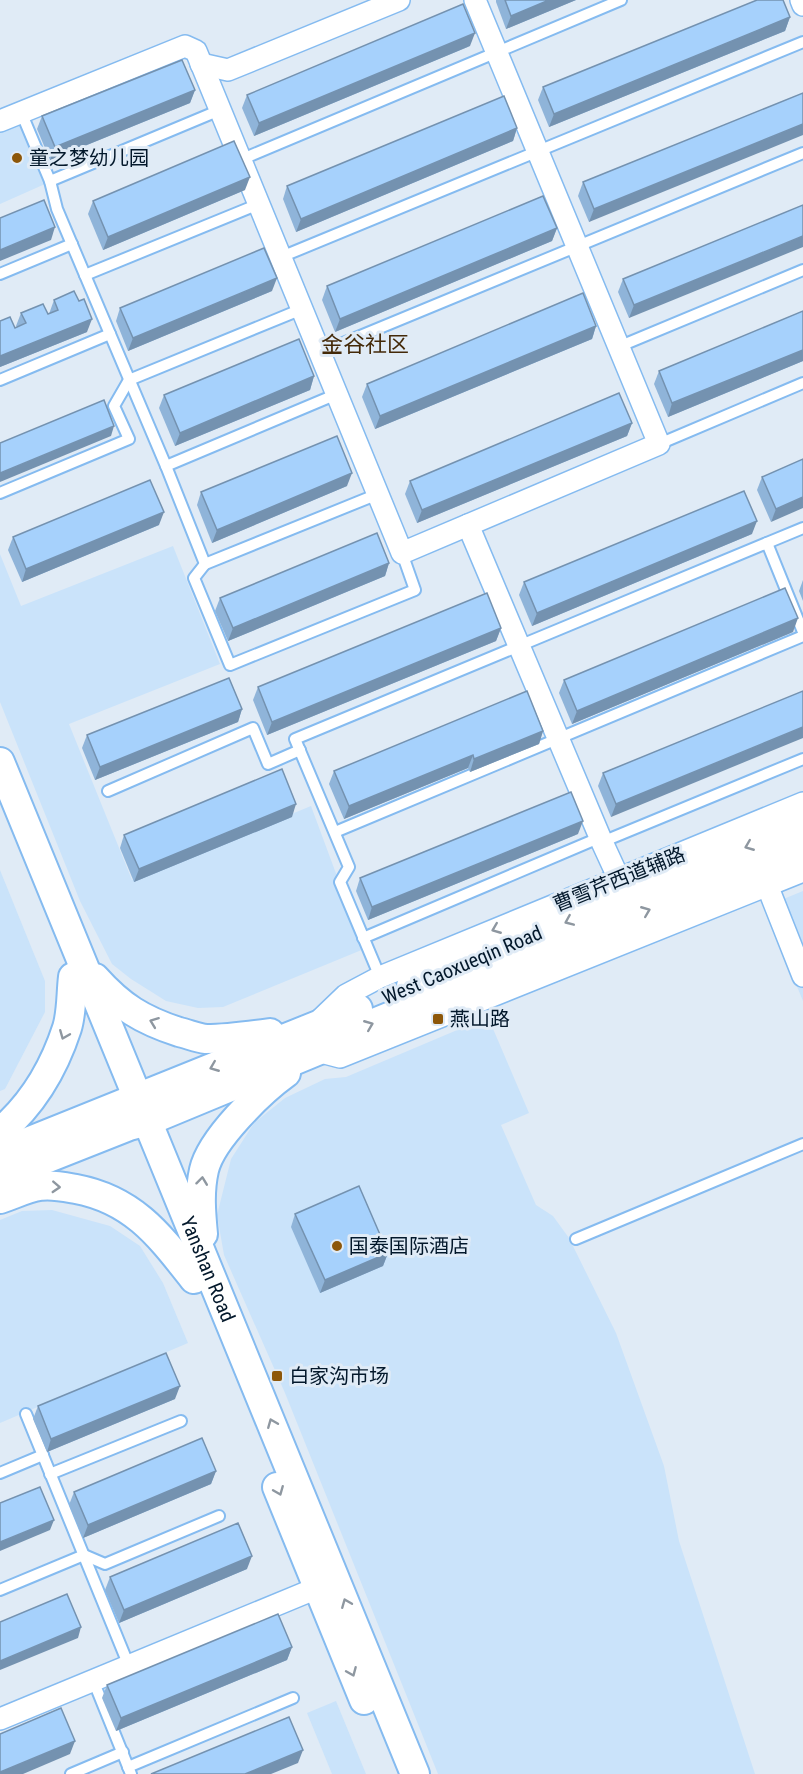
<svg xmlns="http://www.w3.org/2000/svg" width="803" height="1774" font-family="'Roboto Condensed','Noto Sans SC',sans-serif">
<rect width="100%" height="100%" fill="#e0ebf6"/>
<!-- built -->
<g fill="#cae3fa">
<polygon points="21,124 45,184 0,204 0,132"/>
<polygon points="173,546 220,664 69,724 132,880 311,806 364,949 223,1007 198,1008 166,1001 131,979 112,964 80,901 0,702 0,554 21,606"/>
<polygon points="0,870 45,981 45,1012 5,1089 0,1091"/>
<polygon points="803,891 803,1001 764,907"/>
<polygon points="488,1017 529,1113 501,1125 536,1205 553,1216 569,1238 616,1333 664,1466 679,1541 755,1774 438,1774 285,1393 224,1255 217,1215 231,1159 254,1123 285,1098 325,1079 346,1077"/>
<polygon points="52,1210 110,1226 140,1246 163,1283 188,1343 0,1423 0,1220 22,1211"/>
<polygon points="336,1701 366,1774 332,1774 307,1713"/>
</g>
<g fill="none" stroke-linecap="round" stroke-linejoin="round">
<defs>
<g id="lane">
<polyline points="21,112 50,181 57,209 166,466 205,564 378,494"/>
<polyline points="240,160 621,0"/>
<polyline points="50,181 220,110"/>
<polyline points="281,257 803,42"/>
<polyline points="0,274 72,244"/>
<polyline points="85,275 259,204"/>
<polyline points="618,347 803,270"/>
<polyline points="319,353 803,153"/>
<polyline points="0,380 110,334"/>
<polyline points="659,444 803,383"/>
<polyline points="166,466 337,394"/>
<polyline points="0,493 129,439 114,406 129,380 302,309"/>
<polyline points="767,543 803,632"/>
<polyline points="205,564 194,578 230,665 415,590 402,553"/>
<polyline points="108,791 253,728 268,764 300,750"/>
<polyline points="335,832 803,636"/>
<polyline points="602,842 803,759"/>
<polyline points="363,938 601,837"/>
<polyline points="380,977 340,882 349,867 295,739 803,528"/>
<polyline points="576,1239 803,1144"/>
<polyline points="26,1414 129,1666"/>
<polyline points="0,1473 43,1455"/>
<polyline points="50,1474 181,1421"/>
<polyline points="0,1590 84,1555 105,1564 219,1516"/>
<polyline points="93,1680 131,1774"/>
<polyline points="128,1767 293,1698"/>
<polyline points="71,1774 123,1752"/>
</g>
<g id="street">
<polyline points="801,0 803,5"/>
<polyline points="201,64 228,70 399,0"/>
<polyline points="0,121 185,46 196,51 402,553 659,444 475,0"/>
<polyline points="468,525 602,842 619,879 628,889"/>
<polyline points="757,877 767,885 803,976"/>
<polyline points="321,1019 346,995 380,977 803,803"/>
<polyline points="317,1051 340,1057 803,871"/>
<polyline points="0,1719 317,1588"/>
</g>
<g id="secondary">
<path id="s1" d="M0 762 415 1774"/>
<path d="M95 978C121 1007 142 1020 179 1032 188 1034 197 1038 206 1039 227 1039 249 1036 270 1033"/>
<polyline points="411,986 803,824"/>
<path d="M0 1132C32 1105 54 1068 67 1028 72 1012 71 993 73 977"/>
<polyline points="0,1153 358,1009"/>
<polyline points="0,1177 129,1126 148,1121 317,1051 333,1040 803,846"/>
<path d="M0 1199C13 1195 26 1188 40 1186 51 1184 65 1187 76 1189 134 1200 160 1236 194 1279"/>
<path d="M203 1234C201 1213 199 1192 204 1170 211 1139 261 1091 286 1073"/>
<polyline points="277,1487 364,1700"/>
</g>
</defs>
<!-- lane casing -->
<use href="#lane" stroke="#85bbf0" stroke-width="14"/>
<!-- street casing -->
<use href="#street" stroke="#85bbf0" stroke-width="24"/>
<!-- secondary casing -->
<use href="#secondary" stroke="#85bbf0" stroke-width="32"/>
<!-- lane -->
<use href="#lane" stroke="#fff" stroke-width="10"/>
<!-- street -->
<use href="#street" stroke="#fff" stroke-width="21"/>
<!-- secondary -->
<use href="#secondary" stroke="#fff" stroke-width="28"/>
</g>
<!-- wall -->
<g fill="#8fb4d9">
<polygon points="496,0 576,0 506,29 496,2"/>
<polygon points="790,17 785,31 549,127 538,100 543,87"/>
<polygon points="470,46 254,136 242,108 247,95"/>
<polygon points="195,90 190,103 50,160 37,129 42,116"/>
<polygon points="803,93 589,222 578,196 583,182"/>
<polygon points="517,128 513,141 296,232 283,199 287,186"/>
<polygon points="245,190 103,250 88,214 93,201"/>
<polygon points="803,205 629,318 618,292 623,279"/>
<polygon points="557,228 552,241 335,332 322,300 327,286"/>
<polygon points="272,291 128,351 116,321 120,308"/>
<polygon points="54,300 87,332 0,367 0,321 15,328 17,327 16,326 21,313 49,314"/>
<polygon points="803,311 803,361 668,417 654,384 659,371"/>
<polygon points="596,326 592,339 375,429 362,397 367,384"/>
<polygon points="314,376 310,390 175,446 159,408 164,395"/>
<polygon points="632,423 627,436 417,523 405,494 410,481"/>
<polygon points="803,459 771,522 757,490 762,477"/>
<polygon points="347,486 212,543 197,505 201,492"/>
<polygon points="159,525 22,582 8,550 13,537"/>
<polygon points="752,534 532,626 519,595 524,582"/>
<polygon points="389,563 385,576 228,641 215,611 220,598"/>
<polygon points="803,580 803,601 799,591"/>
<polygon points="501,628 496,641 267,735 253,700 258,687"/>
<polygon points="793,632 572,724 559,693 564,680"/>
<polygon points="803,691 611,817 598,786 603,773"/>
<polygon points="242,709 238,722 95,780 82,748 87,735"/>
<polygon points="543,731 539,744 470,772 468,768 344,819 329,784 334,771"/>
<polygon points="292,817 134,882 120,848 124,835"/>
<polygon points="578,834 368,920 356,891 360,878"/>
<polygon points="295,1214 388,1253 383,1266 320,1293 291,1227"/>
<polygon points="175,1399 47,1452 33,1419 38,1406"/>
<polygon points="216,1471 211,1484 83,1538 69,1505 74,1492"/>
<polygon points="247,1569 119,1623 105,1590 110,1577"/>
<polygon points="292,1647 287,1660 116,1731 102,1698 107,1685"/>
</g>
<!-- shaded-wall -->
<g fill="#7492b0">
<polygon points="549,0 576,0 506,29 511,16"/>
<polygon points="790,17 785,31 549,127 554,114"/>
<polygon points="475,33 470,46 254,136 259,123"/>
<polygon points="195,90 190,103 50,160 55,147"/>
<polygon points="803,124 803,135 589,222 594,209"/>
<polygon points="517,128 513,141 296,232 301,219"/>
<polygon points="250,177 245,190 103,250 108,237"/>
<polygon points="55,227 51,240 0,261 0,250"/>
<polygon points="557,228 552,241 335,332 340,319"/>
<polygon points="803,236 803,247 629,318 634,305"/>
<polygon points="277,278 272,291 128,351 133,338"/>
<polygon points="92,319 87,332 0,367 0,356"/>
<polygon points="596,326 592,339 375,429 380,416"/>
<polygon points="803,350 803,361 668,417 672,403"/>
<polygon points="314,376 310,390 175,446 180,433"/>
<polygon points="632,423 627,436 417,523 422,510"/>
<polygon points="114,426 111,436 0,482 0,473"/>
<polygon points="352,473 347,486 212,543 217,530"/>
<polygon points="803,497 803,508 771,522 776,509"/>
<polygon points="164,512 159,525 22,582 26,569"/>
<polygon points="757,521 752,534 532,626 537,613"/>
<polygon points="389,563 385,576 228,641 233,628"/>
<polygon points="798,618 793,632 572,724 577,711"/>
<polygon points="501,628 496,641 267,735 272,722"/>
<polygon points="242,709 238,722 95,780 100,767"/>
<polygon points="803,727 803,738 611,817 616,804"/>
<polygon points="543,731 539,744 470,772 474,759"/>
<polygon points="473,755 468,768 344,819 349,806"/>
<polygon points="296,804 292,817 134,882 139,869"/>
<polygon points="583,821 578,834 368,920 372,907"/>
<polygon points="388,1253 383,1266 320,1293 325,1280"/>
<polygon points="180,1386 175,1399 47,1452 51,1439"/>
<polygon points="216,1471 211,1484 83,1538 88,1525"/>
<polygon points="54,1520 50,1530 0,1551 0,1542"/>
<polygon points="252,1556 247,1569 119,1623 124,1610"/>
<polygon points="81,1627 78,1638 0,1670 0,1661"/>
<polygon points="292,1647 287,1660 116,1731 121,1718"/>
<polygon points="75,1741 70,1754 23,1774 0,1774 0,1772"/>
<polygon points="303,1750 298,1763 271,1774 245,1774"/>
</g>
<!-- building -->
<g fill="#a6d1fc" stroke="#7492b0" stroke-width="1.5">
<polygon points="505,0 549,0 511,16"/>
<polygon points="757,0 783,0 790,17 554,114 543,87"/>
<polygon points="463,4 475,33 259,123 247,95"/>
<polygon points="182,60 195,90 55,147 42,116"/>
<polygon points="803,93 803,124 594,209 583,182"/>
<polygon points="504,96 517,128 301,219 287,186"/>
<polygon points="234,141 250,177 108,237 93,201"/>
<polygon points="543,196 557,228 340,319 327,286"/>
<polygon points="44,200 55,227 0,250 0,218"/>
<polygon points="803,205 803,236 634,305 623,279"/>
<polygon points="264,248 277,278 133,338 120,308"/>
<polygon points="74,291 79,301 84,299 92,319 0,356 0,321 10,317 15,328 26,323 21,313 43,304 48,314 58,310 54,300"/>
<polygon points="583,293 596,326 380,416 367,384"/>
<polygon points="803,311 803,350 672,403 659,371"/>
<polygon points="299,339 314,376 180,433 164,395"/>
<polygon points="619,393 632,423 422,510 410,481"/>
<polygon points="104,400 114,426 0,473 0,443"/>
<polygon points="337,436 352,473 217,530 201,492"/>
<polygon points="803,459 803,497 776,509 762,477"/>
<polygon points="150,480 164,512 26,569 13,537"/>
<polygon points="744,491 757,521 537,613 524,582"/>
<polygon points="377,533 389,563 233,628 220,598"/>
<polygon points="785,588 798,618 577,711 564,680"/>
<polygon points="487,593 501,628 272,722 258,687"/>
<polygon points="229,678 242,709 100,767 87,735"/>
<polygon points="527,691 543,731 474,759 473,755 349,806 334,771"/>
<polygon points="803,691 803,727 616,804 603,773"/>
<polygon points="282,769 296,804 139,869 124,835"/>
<polygon points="571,792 583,821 372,907 360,878"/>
<polygon points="359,1186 388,1253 325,1280 295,1214"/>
<polygon points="166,1353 180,1386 51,1439 38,1406"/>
<polygon points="202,1438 216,1471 88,1525 74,1492"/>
<polygon points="40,1487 54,1520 0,1542 0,1503"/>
<polygon points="238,1523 252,1556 124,1610 110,1577"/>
<polygon points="67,1594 81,1627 0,1661 0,1622"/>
<polygon points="278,1614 292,1647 121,1718 107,1685"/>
<polygon points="61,1708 75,1741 0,1772 0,1734"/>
<polygon points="289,1717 303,1750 245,1774 151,1774"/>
</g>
<!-- one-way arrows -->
<defs><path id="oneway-chevron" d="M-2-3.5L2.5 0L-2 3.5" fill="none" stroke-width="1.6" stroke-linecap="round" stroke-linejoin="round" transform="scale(1.5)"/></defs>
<g stroke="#8e97a0">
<use href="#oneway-chevron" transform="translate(749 846) rotate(158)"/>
<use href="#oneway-chevron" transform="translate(646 911) rotate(-22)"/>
<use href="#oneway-chevron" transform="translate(569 921) rotate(157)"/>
<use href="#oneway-chevron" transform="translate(496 929) rotate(158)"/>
<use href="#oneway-chevron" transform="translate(154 1022) rotate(-159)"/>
<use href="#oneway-chevron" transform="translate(369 1025) rotate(-22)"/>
<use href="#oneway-chevron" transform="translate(64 1035) rotate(112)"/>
<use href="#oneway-chevron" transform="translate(214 1067) rotate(158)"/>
<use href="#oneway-chevron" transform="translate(202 1181) rotate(-83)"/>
<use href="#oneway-chevron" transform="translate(56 1187) rotate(3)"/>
<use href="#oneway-chevron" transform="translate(272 1423) rotate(-112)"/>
<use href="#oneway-chevron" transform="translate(279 1491) rotate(68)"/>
<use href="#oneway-chevron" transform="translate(346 1603) rotate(-112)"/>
<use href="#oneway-chevron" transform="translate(352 1672) rotate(67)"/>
</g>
<!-- markers -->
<g fill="#8d5709" stroke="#e0ebf6" stroke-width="2">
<circle cx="17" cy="158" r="6"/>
<rect x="432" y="1013" width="12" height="12" rx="3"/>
<circle cx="337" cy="1246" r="6"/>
<rect x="271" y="1370" width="12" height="12" rx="3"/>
</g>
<g text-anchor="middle" stroke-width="6" stroke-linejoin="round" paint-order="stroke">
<!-- poi labels -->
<g font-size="20" fill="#03182b" stroke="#e0ebf6" text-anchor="start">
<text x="29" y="165">童之梦幼儿园</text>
<text x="450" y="1026">燕山路</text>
<text x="349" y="1253">国泰国际酒店</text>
<text x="289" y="1383">白家沟市场</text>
</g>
<!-- street labels -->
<g font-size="20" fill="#03182b" stroke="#e0ebf6">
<text transform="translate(619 879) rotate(-22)" y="7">曹雪芹西道辅路</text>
<text transform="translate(462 965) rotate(-23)" y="7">West Caoxueqin Road</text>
<text dy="7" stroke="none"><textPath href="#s1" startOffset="548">Yanshan Road</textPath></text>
</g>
<!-- quarter labels -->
<g font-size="22" fill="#432908" stroke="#e0ebf6">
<text x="365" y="352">金谷社区</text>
</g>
</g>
</svg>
